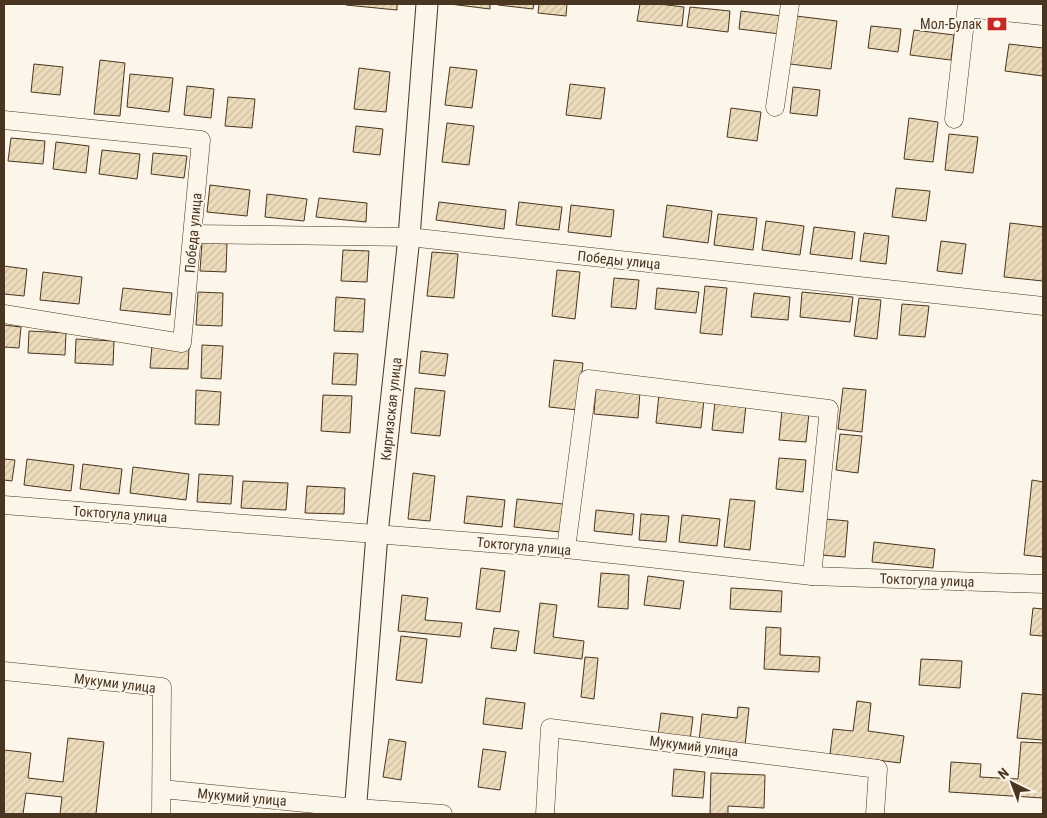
<svg xmlns="http://www.w3.org/2000/svg" width="1047" height="818" font-family="'Roboto Condensed',sans-serif">
<defs>
<pattern id="building-hatch" width="6" height="6" patternUnits="userSpaceOnUse" patternTransform="scale(1.25)"><rect width="6" height="6" fill="#ecdcbc"/><path d="M-1 1l2-2M0 6l6-6M5 7l2-2" fill="none" stroke="#ccbda1"/></pattern>
</defs>
<rect width="100%" height="100%" fill="#fbf6e9"/>
<!-- building -->
<g fill="url(#building-hatch)" stroke="#4a3520">
<polygon points="346,4 397,4 397,10 346,5"/>
<polygon points="450,4 490,4 490,9"/>
<polygon points="498,4 534,4 533,9 498,5"/>
<polygon points="539,4 567,4 566,16 538,13"/>
<polygon points="640,4 659,4 684,7 682,26 637,21"/>
<polygon points="690,7 730,11 728,32 687,27"/>
<polygon points="741,11 782,16 780,34 739,29"/>
<polygon points="796,16 837,21 831,69 790,64"/>
<polygon points="871,26 901,29 898,52 868,48"/>
<polygon points="914,30 954,35 951,60 910,55"/>
<polygon points="1009,44 1043,48 1043,76 1005,71"/>
<polygon points="100,60 125,63 120,116 94,114"/>
<polygon points="34,64 63,67 60,95 31,92"/>
<polygon points="450,67 477,70 472,108 445,105"/>
<polygon points="359,68 390,72 386,112 354,109"/>
<polygon points="130,74 173,78 169,112 127,107"/>
<polygon points="570,84 605,88 601,119 566,115"/>
<polygon points="187,86 214,89 211,118 184,115"/>
<polygon points="793,87 820,90 817,116 790,113"/>
<polygon points="228,97 255,99 252,128 225,126"/>
<polygon points="731,108 761,112 757,141 727,137"/>
<polygon points="909,118 938,122 933,162 904,159"/>
<polygon points="447,123 474,126 469,165 442,162"/>
<polygon points="356,126 383,129 380,155 353,152"/>
<polygon points="949,134 978,137 973,173 945,170"/>
<polygon points="11,138 45,141 43,164 8,161"/>
<polygon points="56,142 89,146 86,173 53,169"/>
<polygon points="102,150 140,154 137,179 99,174"/>
<polygon points="153,153 187,156 184,178 151,174"/>
<polygon points="210,185 250,190 247,216 207,212"/>
<polygon points="896,188 930,191 926,221 892,217"/>
<polygon points="267,194 307,199 304,221 265,217"/>
<polygon points="319,198 367,203 366,222 316,217"/>
<polygon points="439,202 506,210 504,229 436,220"/>
<polygon points="519,202 562,207 559,230 516,225"/>
<polygon points="571,205 614,210 611,237 568,232"/>
<polygon points="667,205 712,211 708,243 663,237"/>
<polygon points="718,214 757,218 753,250 714,245"/>
<polygon points="766,221 804,226 800,255 762,250"/>
<polygon points="1010,223 1043,227 1043,281 1004,277"/>
<polygon points="814,227 855,232 852,259 810,254"/>
<polygon points="864,233 889,236 886,264 860,261"/>
<polygon points="941,241 966,244 962,274 937,271"/>
<polygon points="202,242 227,244 226,272 200,271"/>
<polygon points="343,250 369,251 367,282 341,281"/>
<polygon points="432,252 458,254 454,298 427,296"/>
<polygon points="4,266 27,269 24,296 4,294"/>
<polygon points="557,270 580,272 575,319 552,316"/>
<polygon points="43,272 82,277 79,304 40,300"/>
<polygon points="614,278 639,280 636,309 611,307"/>
<polygon points="705,286 727,288 722,335 700,333"/>
<polygon points="123,288 172,293 170,315 120,310"/>
<polygon points="657,288 699,292 696,313 655,309"/>
<polygon points="198,292 223,293 222,326 196,325"/>
<polygon points="802,292 853,297 850,322 800,317"/>
<polygon points="754,293 790,297 788,320 751,317"/>
<polygon points="336,297 365,299 363,332 334,331"/>
<polygon points="859,298 881,300 877,339 854,336"/>
<polygon points="902,304 929,306 925,337 899,335"/>
<polygon points="4,325 21,327 19,348 4,347"/>
<polygon points="29,331 66,333 65,355 28,353"/>
<polygon points="76,339 114,341 113,365 75,363"/>
<polygon points="152,345 189,347 188,369 150,368"/>
<polygon points="202,345 223,346 221,379 201,378"/>
<polygon points="421,351 448,354 445,376 419,373"/>
<polygon points="334,353 358,354 356,385 332,384"/>
<polygon points="554,360 583,363 578,410 549,407"/>
<polygon points="415,388 445,391 440,436 411,433"/>
<polygon points="596,388 640,392 638,418 594,414"/>
<polygon points="843,388 866,390 862,432 838,429"/>
<polygon points="196,390 221,392 219,425 195,424"/>
<polygon points="659,394 704,399 701,428 656,423"/>
<polygon points="323,395 352,396 350,433 321,431"/>
<polygon points="715,402 746,405 743,433 712,430"/>
<polygon points="782,410 809,413 806,442 779,440"/>
<polygon points="840,434 862,436 858,473 836,470"/>
<polygon points="779,458 806,460 803,492 776,489"/>
<polygon points="4,459 15,460 12,481 4,480"/>
<polygon points="27,459 74,465 71,491 24,485"/>
<polygon points="83,464 122,469 119,494 80,489"/>
<polygon points="133,467 189,474 186,500 130,493"/>
<polygon points="413,473 435,476 430,521 408,519"/>
<polygon points="199,474 233,476 231,504 197,502"/>
<polygon points="1032,480 1043,482 1043,557 1024,555"/>
<polygon points="243,481 288,483 286,510 241,508"/>
<polygon points="307,486 345,488 344,514 305,513"/>
<polygon points="467,496 505,500 502,527 464,523"/>
<polygon points="517,499 563,504 560,532 514,527"/>
<polygon points="730,499 755,501 750,550 724,547"/>
<polygon points="596,510 634,514 632,535 594,531"/>
<polygon points="641,514 669,516 666,542 639,540"/>
<polygon points="682,515 720,519 717,546 679,542"/>
<polygon points="825,519 848,521 845,557 821,555"/>
<polygon points="874,542 935,549 933,568 872,562"/>
<polygon points="481,568 505,571 500,612 476,609"/>
<polygon points="601,573 629,575 628,609 598,607"/>
<polygon points="648,576 684,581 680,609 644,605"/>
<polygon points="731,588 782,591 781,612 730,609"/>
<polygon points="402,595 428,598 425,620 462,623 460,637 398,631"/>
<polygon points="540,603 557,605 553,637 584,641 582,659 534,653"/>
<polygon points="1033,608 1043,609 1043,636 1030,635"/>
<polygon points="766,627 781,628 780,655 820,657 819,672 764,669"/>
<polygon points="494,628 519,631 516,651 491,648"/>
<polygon points="401,636 427,639 422,683 396,680"/>
<polygon points="585,657 598,658 594,699 581,697"/>
<polygon points="921,659 962,661 960,688 919,685"/>
<polygon points="1022,693 1043,695 1043,740 1017,738"/>
<polygon points="486,698 525,703 522,729 483,724"/>
<polygon points="857,701 871,703 868,731 904,736 900,763 830,754 833,729 853,731"/>
<polygon points="738,707 749,708 745,746 699,741 702,714 737,718"/>
<polygon points="661,713 693,717 690,740 658,735"/>
<polygon points="68,738 104,742 96,814 60,814 62,797 26,793 23,814 4,814 4,750 31,753 28,778 63,782"/>
<polygon points="389,739 406,742 401,780 383,777"/>
<polygon points="1021,742 1043,743 1043,798 949,792 951,762 981,764 980,777 1018,779"/>
<polygon points="483,749 506,752 500,790 478,787"/>
<polygon points="674,769 705,772 703,798 672,796"/>
<polygon points="711,773 765,775 764,808 728,806 728,814 710,814"/>
</g>
<g fill="none" stroke-linecap="round" stroke-linejoin="round">
<defs>
<g id="minor">
<polyline points="775,107 790,4"/>
<polyline points="954,119 967,4"/>
<polyline points="4,120 201,140 182,343 4,314"/>
<polyline points="193,234 409,237 1043,306"/>
<polyline points="4,505 566,549 812,576 1043,584"/>
<polyline points="566,549 588,379 829,409 812,576"/>
<polyline points="4,671 162,687 161,814"/>
<polyline points="162,789 356,808 443,814"/>
<polyline points="545,814 550,728 878,769 875,814"/>
</g>
<polyline id="tertiary" points="355,814 377,534 409,237 427,4"/>
<polyline id="primary" points="975,4 1043,11"/>
</defs>
<!-- minor casing -->
<use href="#minor" stroke="#4a3520" stroke-width="19"/>
<!-- tertiary casing -->
<use href="#tertiary" stroke="#4a3520" stroke-width="23"/>
<!-- primary casing -->
<use href="#primary" stroke="#4a3520" stroke-width="29"/>
<!-- minor -->
<use href="#minor" stroke="#fbf6e9" stroke-width="18"/>
<!-- tertiary -->
<use href="#tertiary" stroke="#fbf6e9" stroke-width="21"/>
<!-- primary -->
<use href="#primary" stroke="#fbf6e9" stroke-width="28"/>
</g>
<!-- icons -->
<defs>
<symbol id="bank-bare" viewBox="-9 -9 18 18"><path d="M-6-4H6V4H-6ZM0-2.3a2.3 2.3 0 1 0 0 4.6a2.3 2.3 0 1 0 0-4.6Z" fill="#c62828" stroke="#fbf6e9" stroke-width="2.5" paint-order="stroke"/></symbol>
</defs>
<g fill-rule="evenodd">
<use href="#bank-bare" x="983" y="10" width="28" height="28"/>
</g>
<g text-anchor="middle" stroke-width="4" stroke-linejoin="round" paint-order="stroke">
<!-- poi labels -->
<g font-size="14" fill="#4a3520" stroke="#fbf6e9" text-anchor="end">
<text x="982" y="29">Мол-Булак</text>
</g>
<!-- street labels -->
<g font-size="14" fill="#4a3520" stroke="#fbf6e9">
<text transform="translate(193 233) rotate(-85)" y="5">Победа улица</text>
<text transform="translate(619 260) rotate(6)" y="5">Победы улица</text>
<text transform="translate(391 409) rotate(-84)" y="5">Киргизская улица</text>
<text transform="translate(120 514) rotate(4)" y="5">Токтогула улица</text>
<text transform="translate(524 546) rotate(5)" y="5">Токтогула улица</text>
<text transform="translate(927 580) rotate(2)" y="5">Токтогула улица</text>
<text transform="translate(115 683) rotate(7)" y="5">Мукуми улица</text>
<text transform="translate(694 746) rotate(7)" y="5">Мукумий улица</text>
<text transform="translate(242 797) rotate(5)" y="5">Мукумий улица</text>
</g>
</g>
<!-- border -->
<rect width="1047" height="818" fill="none" stroke="#4a3520" stroke-width="10"/>
<!-- north arrow -->
<g transform="translate(1012 783) rotate(318)" stroke="#fbf6e9" stroke-width="4" paint-order="stroke">
<path d="M0-4L9 19L0 12L-9 19Z" fill="#4a3520"/>
<text y="-8" font-size="14" font-weight="bold" text-anchor="middle" fill="#4a3520">N</text>
</g>
</svg>
